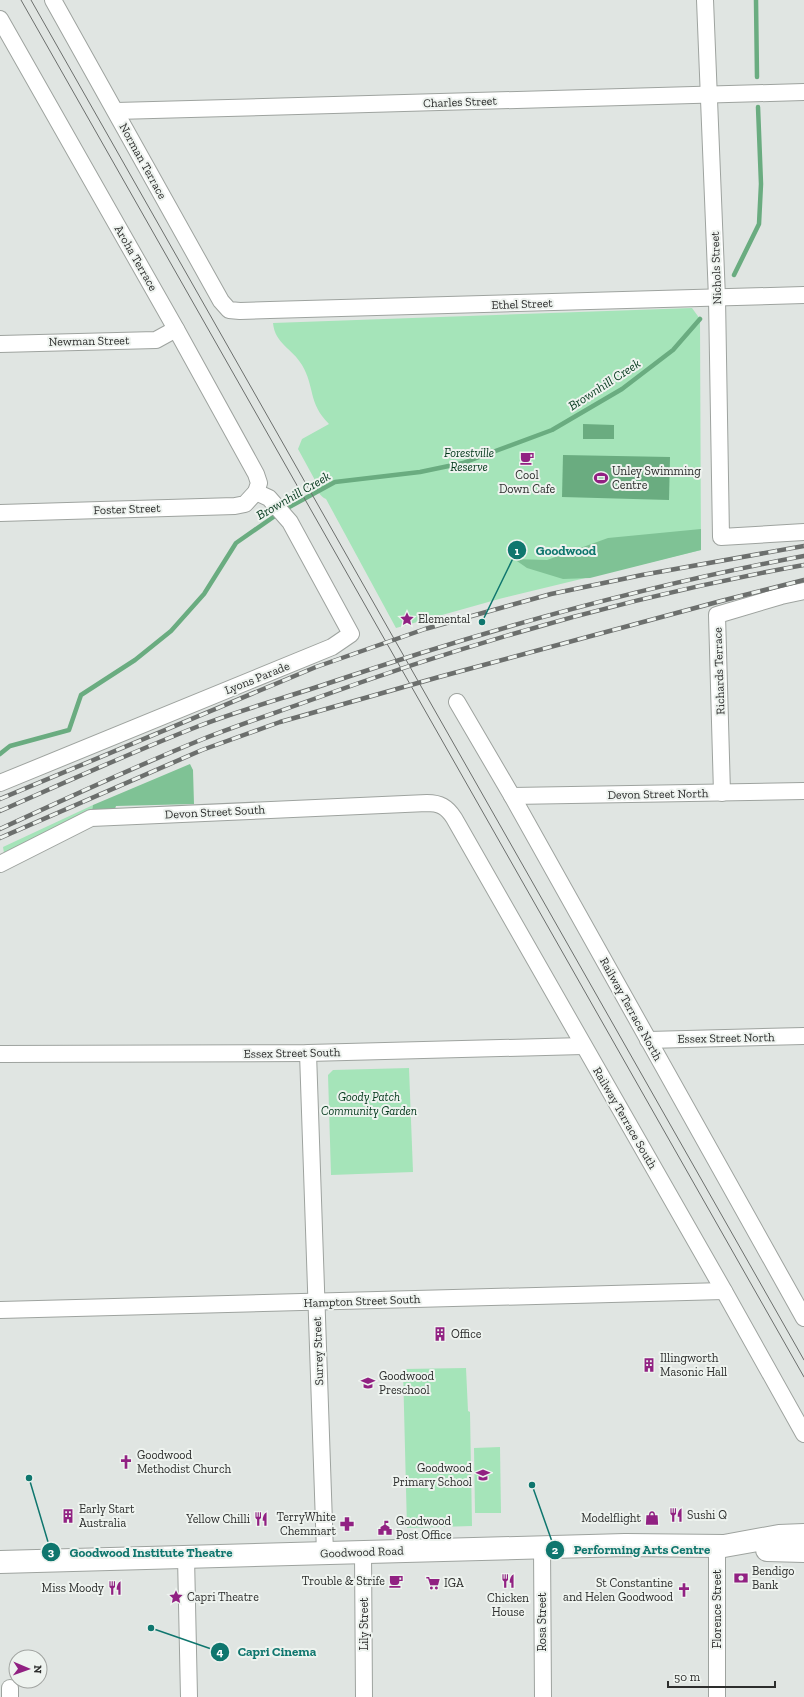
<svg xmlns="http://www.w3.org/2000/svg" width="804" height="1697" font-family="'Zilla Slab',serif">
<rect width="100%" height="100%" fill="#e0e5e2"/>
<!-- green -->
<g fill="#a5e4b9">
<path d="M692 308 700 319 701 550 499 599 396 628 326 499C320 497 315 488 316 482L298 449 302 439 329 424C308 403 315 387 302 365 292 348 275 344 273 323Z"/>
<polygon points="93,805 92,810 4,853 3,847"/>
<polygon points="409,1068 413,1172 331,1175 328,1075 333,1070"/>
<polygon points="466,1368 468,1411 470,1412 472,1526 407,1528 403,1369"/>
<polygon points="500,1447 501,1513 475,1513 474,1448"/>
</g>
<!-- forest -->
<g fill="#7fc295">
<polygon points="701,529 701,550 590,578 563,579 527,568 514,559 547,560 608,538"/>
<polygon points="190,764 193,770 194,804 116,806 115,809 92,810 93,805"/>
</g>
<!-- water -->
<g fill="#6aac80">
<polygon points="583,424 614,425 614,439 583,439"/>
<polygon points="563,455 670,457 669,500 562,497"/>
</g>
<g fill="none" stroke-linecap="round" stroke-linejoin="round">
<!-- stream -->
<g stroke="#6aac80" stroke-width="4.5">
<polyline points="756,0 757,77"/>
<polyline points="734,275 759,224 761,184 758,107"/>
<polyline points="0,754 10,746 69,730 81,695 135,660 171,631 204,594 236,543 282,511 335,482 420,472 463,463 552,430 622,389 673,350 700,319"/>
</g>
<defs>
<g id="street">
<polyline points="53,0 221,301 229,310 240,311 270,310 804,295"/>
<polyline points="705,0 717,298 721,537 804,532"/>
<polyline points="0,19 176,329 256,474 259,483 256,492 245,504 235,506 0,513"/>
<polyline points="116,111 804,92"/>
<polyline points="0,344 156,340 176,329"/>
<polyline points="457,702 512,796 804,1318"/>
<polyline points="0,783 332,647 351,634 290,522 269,498 256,492"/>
<polyline points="722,793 717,615 781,596 804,591"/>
<polyline points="512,796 804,791"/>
<path d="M0 864 91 818 427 803C440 803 447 807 454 818L724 1291 804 1434"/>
<polyline points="648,1040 804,1036"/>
<polyline points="308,1053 325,1553"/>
<polyline points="0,1054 308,1053 583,1046"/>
<polyline points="0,1310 724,1291"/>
<polyline points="717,1546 717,1697"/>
<polyline points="542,1547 543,1697"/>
<polyline points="363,1552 364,1697"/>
<polyline points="186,1557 189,1697"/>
<polyline points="10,1688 10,1697"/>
</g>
<g id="secondary">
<polyline points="767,1550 804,1551"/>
<polyline points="0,1562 625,1545 724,1546 779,1536 804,1535"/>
</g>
</defs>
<!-- street casing -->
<use href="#street" stroke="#9ea39f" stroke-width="18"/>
<!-- secondary casing -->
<use href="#secondary" stroke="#9ea39f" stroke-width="24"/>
<!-- street -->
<use href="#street" stroke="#fff" stroke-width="16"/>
<!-- secondary -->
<use href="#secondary" stroke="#fff" stroke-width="22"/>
<!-- tram -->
<g stroke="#6c6f6d" stroke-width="1">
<polyline points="21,0 804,1377"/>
<polyline points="31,0 804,1360"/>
</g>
<defs>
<g id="rail">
<polyline points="0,799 316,667 425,629 551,594 642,575 804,546"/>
<path d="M0 811C66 782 132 752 199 726 243 709 288 697 332 682 486 630 644 586 804 556"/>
<path d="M0 829C67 798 134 767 203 739 238 725 275 713 311 700 471 642 637 595 804 565"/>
<polyline points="0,838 202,750 280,722 439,677 721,601 804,580"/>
</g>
</defs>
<!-- rail casing -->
<use href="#rail" stroke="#6c6f6d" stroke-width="4.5"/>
<!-- rail -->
<use href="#rail" stroke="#eef3ef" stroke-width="3" stroke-dasharray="9" stroke-linecap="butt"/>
</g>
<!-- icons -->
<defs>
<symbol id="cafe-bare" viewBox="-9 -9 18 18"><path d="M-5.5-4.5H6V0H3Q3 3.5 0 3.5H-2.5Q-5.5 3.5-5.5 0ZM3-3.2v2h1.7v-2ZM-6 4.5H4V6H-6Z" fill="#912182" stroke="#eef3ef" stroke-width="2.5" paint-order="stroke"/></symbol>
<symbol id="stadium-bare" viewBox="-9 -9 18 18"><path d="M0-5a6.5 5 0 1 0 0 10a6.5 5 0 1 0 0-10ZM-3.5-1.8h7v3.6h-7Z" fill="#912182" stroke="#eef3ef" stroke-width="2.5" paint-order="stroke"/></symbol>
<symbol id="sight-bare" viewBox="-9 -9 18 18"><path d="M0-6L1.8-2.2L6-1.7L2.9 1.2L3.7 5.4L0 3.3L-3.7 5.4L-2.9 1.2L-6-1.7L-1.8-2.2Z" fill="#912182" stroke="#eef3ef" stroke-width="2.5" paint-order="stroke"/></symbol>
<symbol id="building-bare" viewBox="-9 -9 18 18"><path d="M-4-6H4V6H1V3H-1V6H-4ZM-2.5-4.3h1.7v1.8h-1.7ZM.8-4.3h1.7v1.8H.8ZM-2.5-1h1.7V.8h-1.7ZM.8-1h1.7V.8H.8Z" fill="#912182" stroke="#eef3ef" stroke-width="2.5" paint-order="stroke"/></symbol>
<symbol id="school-bare" viewBox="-9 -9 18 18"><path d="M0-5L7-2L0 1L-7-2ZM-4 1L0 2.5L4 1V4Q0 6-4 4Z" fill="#912182" stroke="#eef3ef" stroke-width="2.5" paint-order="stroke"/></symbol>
<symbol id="church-bare" viewBox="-9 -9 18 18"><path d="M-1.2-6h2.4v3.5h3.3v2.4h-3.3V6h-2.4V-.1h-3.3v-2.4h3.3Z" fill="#912182" stroke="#eef3ef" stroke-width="2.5" paint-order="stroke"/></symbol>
<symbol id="restaurant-bare" viewBox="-9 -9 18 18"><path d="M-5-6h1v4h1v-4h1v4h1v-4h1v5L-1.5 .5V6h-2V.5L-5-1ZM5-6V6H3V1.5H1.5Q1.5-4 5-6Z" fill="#912182" stroke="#eef3ef" stroke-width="2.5" paint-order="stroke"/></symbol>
<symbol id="shop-bare" viewBox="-9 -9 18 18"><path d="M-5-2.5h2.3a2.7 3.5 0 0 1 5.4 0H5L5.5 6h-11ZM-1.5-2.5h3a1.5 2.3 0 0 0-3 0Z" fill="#912182" stroke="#eef3ef" stroke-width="2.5" paint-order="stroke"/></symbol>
<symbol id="pharmacy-bare" viewBox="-9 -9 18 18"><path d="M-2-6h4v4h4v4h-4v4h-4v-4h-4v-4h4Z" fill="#912182" stroke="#eef3ef" stroke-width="2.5" paint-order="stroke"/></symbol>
<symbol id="civic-bare" viewBox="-9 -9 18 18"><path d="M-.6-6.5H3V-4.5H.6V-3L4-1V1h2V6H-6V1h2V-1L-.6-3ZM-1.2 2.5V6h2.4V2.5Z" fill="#912182" stroke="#eef3ef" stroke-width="2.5" paint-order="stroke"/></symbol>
<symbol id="bank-bare" viewBox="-9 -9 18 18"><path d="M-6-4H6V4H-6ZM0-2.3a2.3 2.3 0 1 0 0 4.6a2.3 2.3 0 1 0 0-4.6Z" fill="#912182" stroke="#eef3ef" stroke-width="2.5" paint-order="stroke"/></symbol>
<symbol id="supermarket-bare" viewBox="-9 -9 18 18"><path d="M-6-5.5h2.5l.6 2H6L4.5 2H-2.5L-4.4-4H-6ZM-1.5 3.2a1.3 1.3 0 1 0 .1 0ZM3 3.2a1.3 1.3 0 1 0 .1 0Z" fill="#912182" stroke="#eef3ef" stroke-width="2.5" paint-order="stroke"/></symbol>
</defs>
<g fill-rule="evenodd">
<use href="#cafe-bare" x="517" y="448" width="20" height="20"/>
<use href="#stadium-bare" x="591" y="468" width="20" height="20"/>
<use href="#sight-bare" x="397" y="609" width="20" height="20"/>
<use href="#building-bare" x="430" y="1324" width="20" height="20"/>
<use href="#building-bare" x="639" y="1355" width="20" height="20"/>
<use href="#school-bare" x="358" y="1373" width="20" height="20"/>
<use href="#church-bare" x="116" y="1452" width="20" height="20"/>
<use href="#school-bare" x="473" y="1465" width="20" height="20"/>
<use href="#restaurant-bare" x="666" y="1505" width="20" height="20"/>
<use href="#building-bare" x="58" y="1506" width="20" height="20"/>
<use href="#shop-bare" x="642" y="1508" width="20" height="20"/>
<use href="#restaurant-bare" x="251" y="1509" width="20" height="20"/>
<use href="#pharmacy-bare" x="337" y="1514" width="20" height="20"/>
<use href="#civic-bare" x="375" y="1518" width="20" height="20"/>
<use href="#bank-bare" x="731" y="1568" width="20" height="20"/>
<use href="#cafe-bare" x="386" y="1571" width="20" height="20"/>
<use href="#restaurant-bare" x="498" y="1571" width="20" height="20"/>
<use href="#supermarket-bare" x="423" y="1573" width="20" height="20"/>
<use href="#restaurant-bare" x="105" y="1578" width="20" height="20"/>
<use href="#church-bare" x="674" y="1580" width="20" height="20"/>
<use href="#sight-bare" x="166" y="1587" width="20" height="20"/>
</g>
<g text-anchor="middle" stroke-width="4" stroke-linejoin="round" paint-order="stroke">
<!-- street labels -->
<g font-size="12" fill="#2d2e2d" stroke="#eef3ef">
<text transform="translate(460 102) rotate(-2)" y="4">Charles Street</text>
<text transform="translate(143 161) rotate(61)" y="4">Norman Terrace</text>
<text transform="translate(136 258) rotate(60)" y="4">Aroha Terrace</text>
<text transform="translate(716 268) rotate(-92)" y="4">Nichols Street</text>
<text transform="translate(522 304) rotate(-2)" y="4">Ethel Street</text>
<text transform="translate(89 341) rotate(-1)" y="4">Newman Street</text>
<text transform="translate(127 509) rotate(-2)" y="4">Foster Street</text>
<text transform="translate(719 671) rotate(-92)" y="4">Richards Terrace</text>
<text transform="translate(257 678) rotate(-22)" y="4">Lyons Parade</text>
<text transform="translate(658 794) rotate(-1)" y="4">Devon Street North</text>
<text transform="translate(215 812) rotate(-3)" y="4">Devon Street South</text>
<text transform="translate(631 1009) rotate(61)" y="4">Railway Terrace North</text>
<text transform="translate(726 1038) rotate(-1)" y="4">Essex Street North</text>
<text transform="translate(292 1053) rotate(-1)" y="4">Essex Street South</text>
<text transform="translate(625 1118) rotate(60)" y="4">Railway Terrace South</text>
<text transform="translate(362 1301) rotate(-2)" y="4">Hampton Street South</text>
<text transform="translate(318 1351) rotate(-92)" y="4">Surrey Street</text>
<text transform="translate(362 1552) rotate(-2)" y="4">Goodwood Road</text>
<text transform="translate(717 1609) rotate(-90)" y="4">Florence Street</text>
<text transform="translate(542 1622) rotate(-90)" y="4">Rosa Street</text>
<text transform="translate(364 1624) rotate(-90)" y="4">Lily Street</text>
</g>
<!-- park labels -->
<g font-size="12" font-style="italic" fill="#003619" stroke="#eef3ef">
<text x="469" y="457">Forestville<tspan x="469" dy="14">Reserve</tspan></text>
<text x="369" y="1101">Goody Patch<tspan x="369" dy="14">Community Garden</tspan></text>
</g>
<!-- poi labels -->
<g font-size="12" fill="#2d2e2d" stroke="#eef3ef" text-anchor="start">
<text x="612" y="475">Unley Swimming<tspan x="612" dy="14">Centre</tspan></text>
<text x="527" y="479" text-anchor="middle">Cool<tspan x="527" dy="14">Down Cafe</tspan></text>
<text x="418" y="623">Elemental</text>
<text x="451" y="1338">Office</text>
<text x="660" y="1362">Illingworth<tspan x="660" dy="14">Masonic Hall</tspan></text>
<text x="379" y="1380">Goodwood<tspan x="379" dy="14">Preschool</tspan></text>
<text x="137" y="1459">Goodwood<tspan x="137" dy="14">Methodist Church</tspan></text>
<text x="472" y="1472" text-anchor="end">Goodwood<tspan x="472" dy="14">Primary School</tspan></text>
<text x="79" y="1513">Early Start<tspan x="79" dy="14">Australia</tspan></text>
<text x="687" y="1519">Sushi Q</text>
<text x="336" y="1521" text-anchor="end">TerryWhite<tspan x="336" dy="14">Chemmart</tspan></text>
<text x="641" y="1522" text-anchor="end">Modelflight</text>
<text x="250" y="1523" text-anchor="end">Yellow Chilli</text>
<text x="396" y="1525">Goodwood<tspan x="396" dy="14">Post Office</tspan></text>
<text x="752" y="1575">Bendigo<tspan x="752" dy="14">Bank</tspan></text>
<text x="385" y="1585" text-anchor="end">Trouble &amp; Strife</text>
<text x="444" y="1587">IGA</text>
<text x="673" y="1587" text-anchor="end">St Constantine<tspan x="673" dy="14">and Helen Goodwood</tspan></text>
<text x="104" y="1592" text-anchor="end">Miss Moody</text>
<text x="187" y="1601">Capri Theatre</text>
<text x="508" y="1602" text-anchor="middle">Chicken<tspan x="508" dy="14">House</tspan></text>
</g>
<!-- water labels -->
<g font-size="13" font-style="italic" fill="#003619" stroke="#eef3ef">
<text transform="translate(604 384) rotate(-33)" y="5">Brownhill Creek</text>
<text transform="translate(293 495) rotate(-30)" y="5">Brownhill Creek</text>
</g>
</g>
<!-- callouts -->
<path fill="none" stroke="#0f766e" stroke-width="1.5" d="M482 622L517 550M532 1485L555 1550M29 1478L51 1552M151 1628L220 1652"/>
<g fill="#0f766e" stroke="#eef3ef" stroke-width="1.5">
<circle cx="482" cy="622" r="4"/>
<circle cx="532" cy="1485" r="4"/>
<circle cx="29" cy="1478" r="4"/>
<circle cx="151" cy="1628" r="4"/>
<circle cx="517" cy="550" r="10"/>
<circle cx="555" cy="1550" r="10"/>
<circle cx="51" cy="1552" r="10"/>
<circle cx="220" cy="1652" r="10"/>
</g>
<g font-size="12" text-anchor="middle" font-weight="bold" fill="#fff">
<text x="517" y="555">1</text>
<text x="555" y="1554">2</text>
<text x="51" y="1556">3</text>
<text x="220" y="1656">4</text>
</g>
<g font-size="13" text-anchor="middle" font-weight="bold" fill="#0f766e" stroke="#eef3ef" stroke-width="4" stroke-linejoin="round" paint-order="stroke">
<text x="566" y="555">Goodwood</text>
<text x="642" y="1554">Performing Arts Centre</text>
<text x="151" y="1557">Goodwood Institute Theatre</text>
<text x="277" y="1656">Capri Cinema</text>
</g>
<!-- north arrow -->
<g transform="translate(28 1669) rotate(92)"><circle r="19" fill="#eef3ef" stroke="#a1a4a1"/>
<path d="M0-3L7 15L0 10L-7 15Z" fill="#912182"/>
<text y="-6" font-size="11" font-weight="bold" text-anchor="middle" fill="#2d2e2d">N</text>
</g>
<!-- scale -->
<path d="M668 1681v6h107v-6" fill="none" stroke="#2d2e2d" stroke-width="2"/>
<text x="674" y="1681" font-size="12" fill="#2d2e2d" stroke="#eef3ef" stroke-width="3" paint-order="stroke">50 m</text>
</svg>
